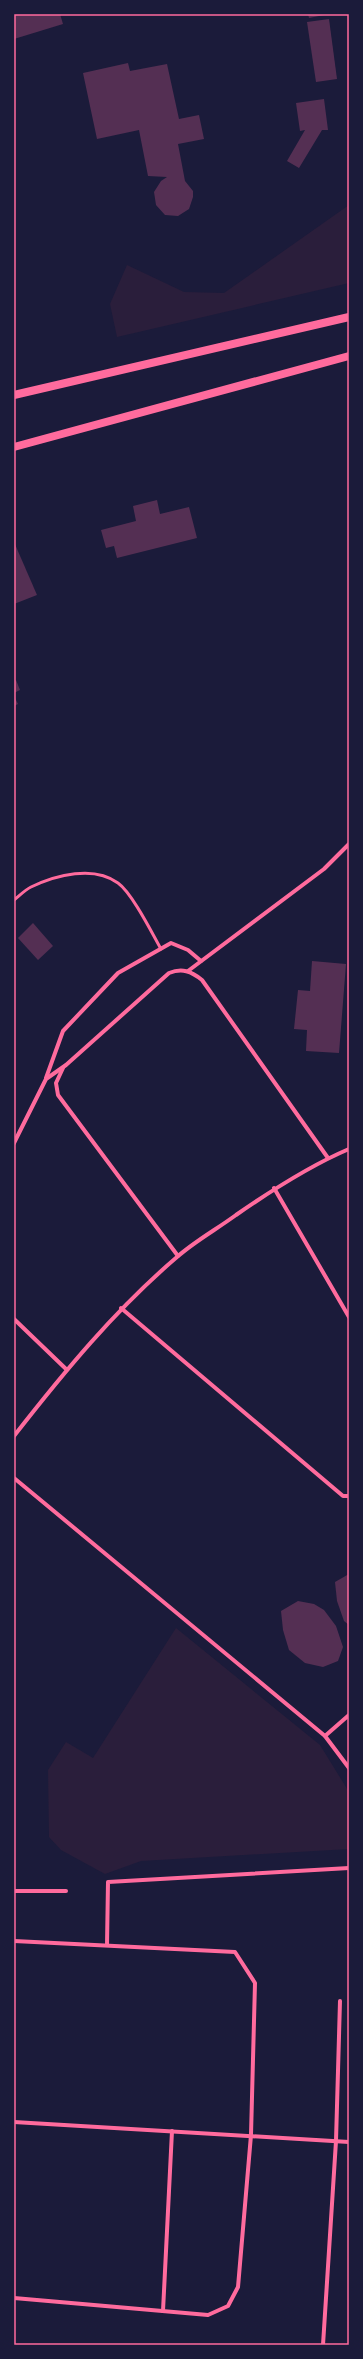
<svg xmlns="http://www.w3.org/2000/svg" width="363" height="2359" font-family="'Nunito Sans',sans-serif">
<rect width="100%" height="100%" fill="#1b1b3a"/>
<!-- green -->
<g fill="#2a1e3b">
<polygon points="349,205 349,283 117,337 110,304 127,265 184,292 224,293"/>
<polygon points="176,1628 320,1745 349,1792 349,1849 141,1861 105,1874 61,1850 49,1837 48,1770 66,1742 93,1758"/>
</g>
<!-- building -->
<g fill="#542f53">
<polygon points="14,14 60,14 63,24 14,39"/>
<polygon points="308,14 324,14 324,15 309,18"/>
<polygon points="329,19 337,79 316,82 307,22"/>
<polygon points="128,63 130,71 167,64 179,119 199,115 204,139 178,144 185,181 193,191 193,197 189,209 178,216 165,215 156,205 154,192 161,181 167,177 148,176 139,130 97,139 83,73"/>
<polygon points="324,99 328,130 322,130 299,168 287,161 305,130 300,131 296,103"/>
<polygon points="157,500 160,514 189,507 197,538 117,558 114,546 106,548 101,530 136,521 133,506"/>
<polygon points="14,542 37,595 14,604"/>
<polygon points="16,680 20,690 14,693 14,681"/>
<polygon points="14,696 18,704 14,706"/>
<polygon points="33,923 53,946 38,960 18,938"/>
<polygon points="312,961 346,964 339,1053 306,1051 307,1030 294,1029 298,990 310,991"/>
<polygon points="349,1574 349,1625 344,1621 337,1601 335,1582"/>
<polygon points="298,1601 314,1604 324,1610 336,1626 343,1647 338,1661 323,1667 305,1663 289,1650 283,1630 281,1611"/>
</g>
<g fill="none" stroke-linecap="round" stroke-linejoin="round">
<!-- service -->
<path stroke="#ff6b9d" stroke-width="3" d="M14 900C19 896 25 890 31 887 56 875 94 865 118 883 132 893 152 933 161 949"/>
<!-- minor -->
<g stroke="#ff6b9d" stroke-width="4">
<polyline points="188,971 324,869 349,844"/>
<polyline points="63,1068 56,1083 58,1095 178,1256"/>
<polyline points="46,1078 63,1031 118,973 171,943 188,950 201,961"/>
<path d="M14 1143 46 1079 66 1065 169 973C182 968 191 971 202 980L328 1158"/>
<polyline points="274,1188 349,1317"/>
<polyline points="121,1308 343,1496 349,1496"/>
<polyline points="14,1319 66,1369"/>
<path d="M14 1436C64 1372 115 1310 177 1257 195 1241 217 1229 236 1215 272 1190 309 1166 349 1149"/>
<polyline points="14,1478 325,1736 349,1768"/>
<polyline points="325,1736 349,1715"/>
<polyline points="14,1891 66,1891"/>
<polyline points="14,1941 235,1952 255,1983 251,2135 238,2287 228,2306 208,2315 14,2298"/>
<polyline points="107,1945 108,1882 349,1868"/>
<polyline points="14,2122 349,2142"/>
<polyline points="163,2311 172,2131"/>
<polyline points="323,2345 336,2141 340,2001"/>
</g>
<!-- secondary -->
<g stroke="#ff6b9d" stroke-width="8">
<polyline points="14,395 349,317"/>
<polyline points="14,447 349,356"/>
</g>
</g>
<!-- border -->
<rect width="363" height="2359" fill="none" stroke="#1b1b3a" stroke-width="30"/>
<rect x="15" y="15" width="333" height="2329" fill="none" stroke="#ff6b9d" stroke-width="1.5"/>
</svg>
